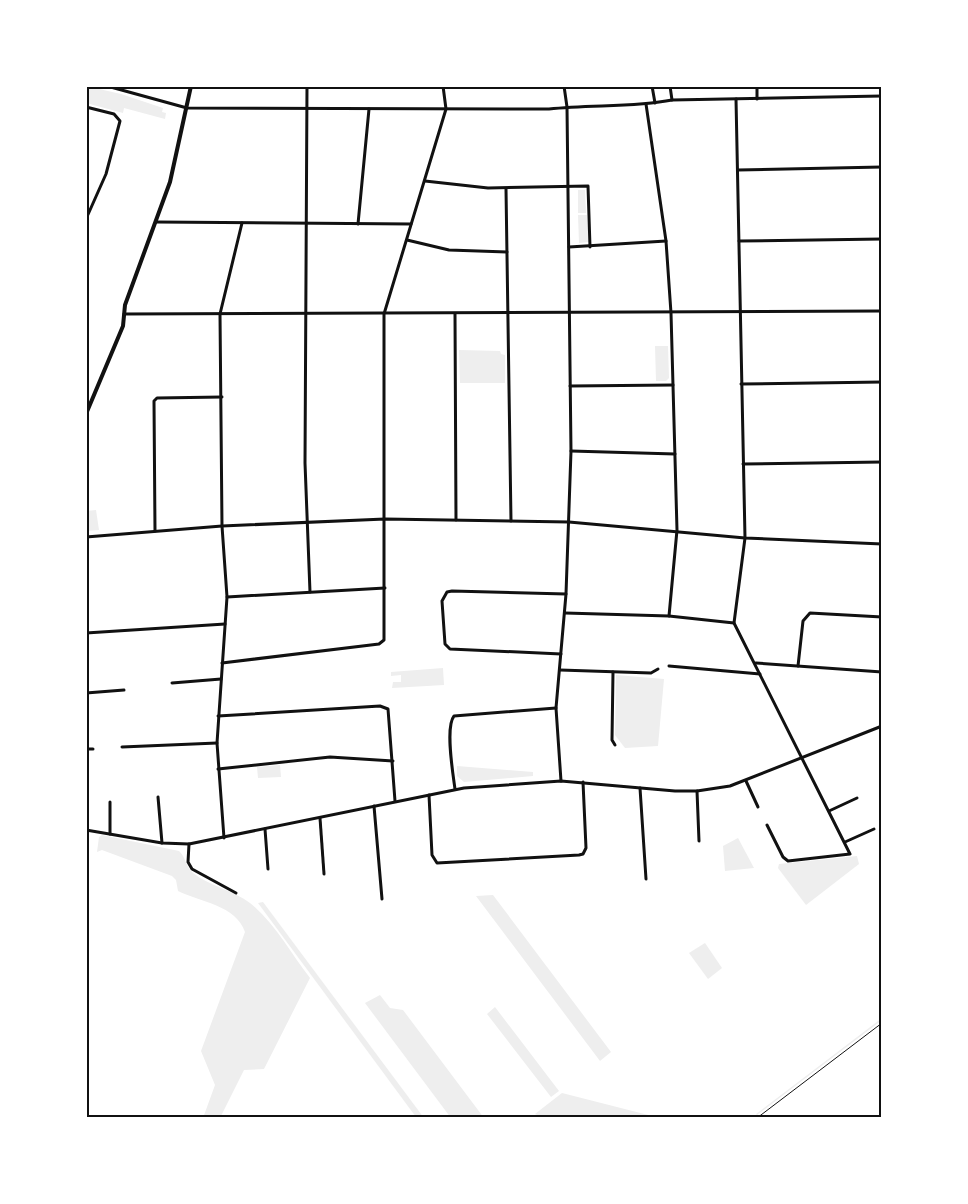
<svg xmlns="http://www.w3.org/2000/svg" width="968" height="1204" font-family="Ubuntu,sans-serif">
<rect width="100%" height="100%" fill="#fff"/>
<!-- green -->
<g fill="#eee">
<polygon points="86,86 121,94 163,108 162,112 166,113 165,119 124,108 123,113 86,103"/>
<polygon points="578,190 585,190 586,213 578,213"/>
<polygon points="578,215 587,215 589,242 579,243"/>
<polygon points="655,346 668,346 669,378 666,381 656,381"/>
<polygon points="459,350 500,351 501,354 505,355 505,383 460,383"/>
<polygon points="96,510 99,530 86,531 86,511"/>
<polygon points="443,668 444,685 392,688 393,682 401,682 401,675 391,676 391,672"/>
<polygon points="616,675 664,679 658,746 625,748 615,735"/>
<polygon points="280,765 281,777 258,778 257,767"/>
<polygon points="457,766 533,772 533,776 464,782 457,776"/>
<path d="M102 835 179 851C186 857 185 866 193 873 209 886 233 890 250 903 275 923 291 954 310 978L264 1069 244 1070 220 1118H203L215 1085 201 1051 245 932C236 905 200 902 178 891L176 880 172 876 102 850 97 852 99 837Z"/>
<polygon points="738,838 754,868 725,871 723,846"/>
<polygon points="857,856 859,864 806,905 778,868 779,864"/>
<polygon points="493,895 611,1052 600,1061 476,896"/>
<polygon points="263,902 424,1118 417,1118 413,1113 258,903"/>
<polygon points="705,943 722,968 708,979 689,953"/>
<polygon points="380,995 390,1008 403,1010 484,1118 451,1118 365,1003"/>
<polygon points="495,1007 559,1091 551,1097 487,1014"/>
<polygon points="882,1018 882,1020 757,1115 756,1114"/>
<polygon points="562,1093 660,1118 543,1118 535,1114"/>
</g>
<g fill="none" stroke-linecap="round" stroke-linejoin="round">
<!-- service -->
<polyline stroke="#111" stroke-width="1" points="757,1118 882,1023"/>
<!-- minor -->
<g stroke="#111" stroke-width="3">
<path d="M107 86 187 108 549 109C590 104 632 108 672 100L882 96"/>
<polyline points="307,86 305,463 310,592"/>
<polyline points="652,86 655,103"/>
<polyline points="670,86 672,100"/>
<polyline points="736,99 745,538 734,623 850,854 788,861 783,857 767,825"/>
<polyline points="757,99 757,86"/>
<polyline points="646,104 666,241 671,313 677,530 669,616"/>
<polyline points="86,107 114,114 120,121 106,174 86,219"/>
<polyline points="738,170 882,167"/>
<polyline points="425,181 488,188 588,186 590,247"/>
<polyline points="506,189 511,521"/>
<polyline points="156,222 411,224"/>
<polyline points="358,224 369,109"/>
<polyline points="407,240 449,250 507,252"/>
<polyline points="739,241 882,239"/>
<polyline points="569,247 666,241"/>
<polyline points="124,314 882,311"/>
<polyline points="455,314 456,520"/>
<polyline points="741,384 882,382"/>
<polyline points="570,386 673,385"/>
<polyline points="571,451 675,454"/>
<polyline points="743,464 882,462"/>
<polyline points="155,531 154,401 157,398 222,397"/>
<polyline points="86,537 222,526 385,519 569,522 745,538 882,544"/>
<polyline points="227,597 385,588"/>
<polyline points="565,613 669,616 734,623"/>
<polyline points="86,633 225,624"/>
<polyline points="561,654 450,649 445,644 442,601 447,592 452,591 566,594"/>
<polyline points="222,663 379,644 384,640 384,314 446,109 443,86"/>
<polyline points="756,663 882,672"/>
<polyline points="669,666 760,674"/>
<polyline points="798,666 803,621 810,613 882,617"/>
<polyline points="560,670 651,673 658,669"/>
<polyline points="613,672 612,740 615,745"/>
<polyline points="172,683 221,679"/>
<polyline points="86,693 124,690"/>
<polyline points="218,716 380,706 388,709 395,801"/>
<polyline points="122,747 217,743"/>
<polyline points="86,749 93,749"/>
<polyline points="218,769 330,757 393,761"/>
<polyline points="561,781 556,708 566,594 571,451 567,107 564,86"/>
<polyline points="746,781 758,807"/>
<polyline points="640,788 646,879"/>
<path d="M455 789C453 774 445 727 454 716L556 708"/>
<polyline points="697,791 699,841"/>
<polyline points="429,795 432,855 437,863 579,855 583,854 586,848 583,782"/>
<polyline points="158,797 162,843"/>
<polyline points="374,806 382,899"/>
<polyline points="829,811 857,798"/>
<polyline points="320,818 324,874"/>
<polyline points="265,829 268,869"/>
<polyline points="86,830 162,843 189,844 464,788 561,781 675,791 697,791 730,786 882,726"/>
<polyline points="110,834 110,802"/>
<polyline points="224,838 217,743 227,597 222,526 220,314 242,223"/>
<polyline points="845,842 874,829"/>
<polyline points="189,844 188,862 192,869 236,893"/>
</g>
<!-- tertiary -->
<polyline stroke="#111" stroke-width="4" points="86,414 123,326 125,305 170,182 191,86"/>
</g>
<!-- border -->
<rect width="968" height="1204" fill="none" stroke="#ffffff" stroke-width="175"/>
<rect x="88" y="88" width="792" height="1028" fill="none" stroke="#111" stroke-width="2"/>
</svg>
